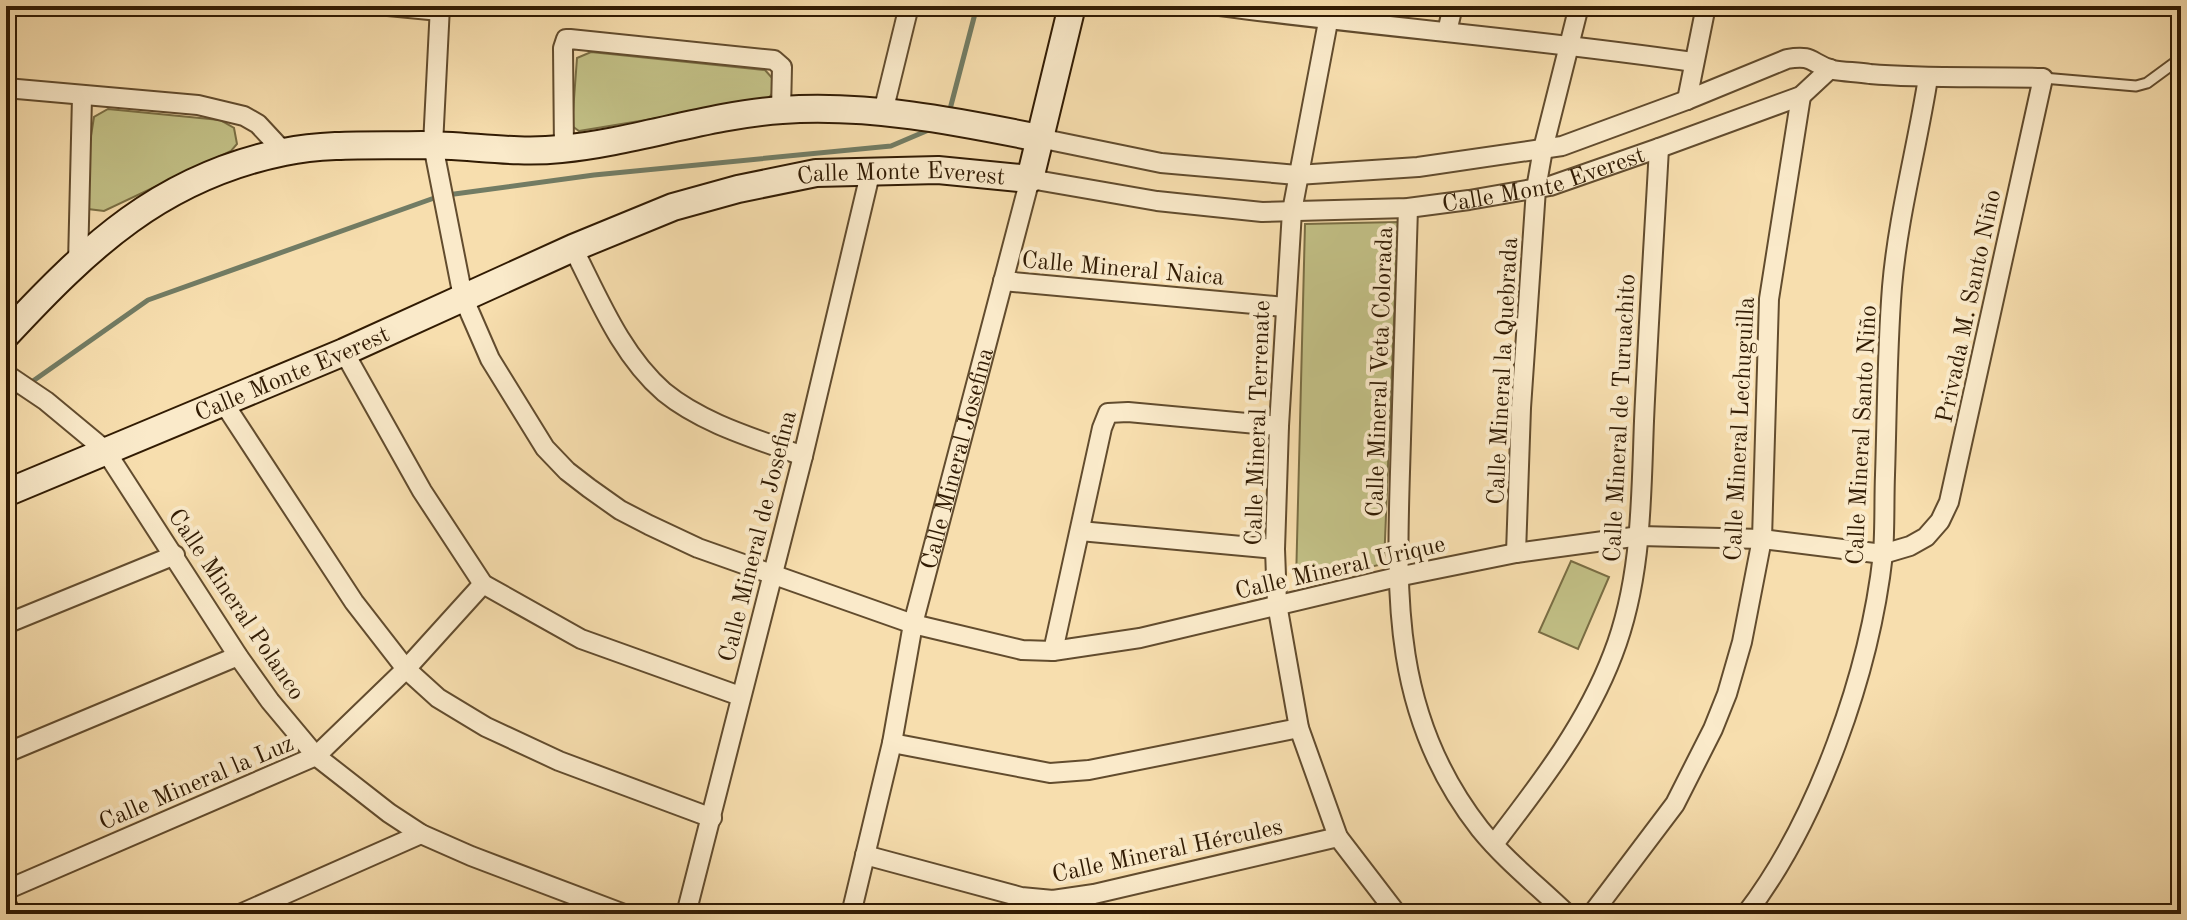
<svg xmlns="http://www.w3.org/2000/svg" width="2187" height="920" font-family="'Old Standard TT',serif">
<rect width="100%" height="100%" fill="#f7deae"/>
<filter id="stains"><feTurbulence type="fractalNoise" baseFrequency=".0025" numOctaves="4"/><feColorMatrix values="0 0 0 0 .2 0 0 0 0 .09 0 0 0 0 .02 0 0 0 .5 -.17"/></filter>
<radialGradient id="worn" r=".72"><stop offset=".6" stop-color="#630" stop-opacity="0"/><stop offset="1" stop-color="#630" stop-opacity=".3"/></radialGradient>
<!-- green -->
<g fill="#c2c086" stroke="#7a6e44" stroke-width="2">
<polygon points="591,52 765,70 773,79 774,91 767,100 579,131 572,126 577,58"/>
<polygon points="108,109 220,120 234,128 237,144 231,151 104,211 88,209 82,192 94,117"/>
<polygon points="1398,222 1384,564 1296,582 1305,224"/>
<polygon points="1571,561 1609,577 1578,649 1539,632"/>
</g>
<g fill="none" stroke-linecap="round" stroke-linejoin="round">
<!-- stream -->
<g stroke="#727c64" stroke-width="5">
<polyline points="949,113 977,6"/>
<polyline points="447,195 594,175 891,146 931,129"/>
<polyline points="6,400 148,300 437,197"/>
</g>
<defs>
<polyline id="lane" points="2043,78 2136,86 2147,83 2181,58"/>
<g id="street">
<polyline points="388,6 440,11"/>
<path d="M440 6 433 145 463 297 490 359 545 448 567 471 589 488 620 510 649 525 698 548 913 624 1022 650 1053 651 1140 638 1397 577 1516 553 1640 536 1762 539 1883 554 1910 546 1926 537 1940 521 1949 502 2043 78C1985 76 1927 79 1870 74 1858 72 1844 72 1833 70 1810 64 1815 54 1787 59L1687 100 1562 146 1418 167 1297 175 1161 163 1039 138"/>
<path d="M1220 6C1378 27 1536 39 1693 62"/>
<polyline points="1331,6 1292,211 1279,426 1275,549 1277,604 1299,728 1338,837 1397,914"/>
<polyline points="1447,32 1453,6"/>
<polyline points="6,88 198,105 244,116 258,124 284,152"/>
<polyline points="1687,100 1706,6"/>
<polyline points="883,112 909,6"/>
<polyline points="564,149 563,48 566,39 570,39 774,60 782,67 781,110"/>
<path d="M1408 208C1406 285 1404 362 1401 439 1397 581 1386 709 1480 829 1505 860 1538 886 1567 914"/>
<path d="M573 248C598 297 621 355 664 392 703 424 757 439 803 456"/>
<polyline points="78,263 82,97"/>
<polyline points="1003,281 1285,307"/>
<polyline points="344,352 422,491 483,584 581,639 740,696"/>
<polyline points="6,374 46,401 105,450 238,656 270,701 316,756 389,813 421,834 471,856 624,914"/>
<polyline points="223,402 354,602 406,669 438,698 486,727 559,761 712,818"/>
<polyline points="1080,531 1275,549"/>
<polyline points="1516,553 1521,408 1536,189 1543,149 1579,6"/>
<polyline points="6,624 175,555"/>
<polyline points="1053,651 1102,428 1108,413 1128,412 1279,426"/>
<polyline points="892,743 1050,773 1089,770 1299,728"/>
<polyline points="6,753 238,656"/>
<path d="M1494 844C1540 784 1586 725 1613 654 1642 579 1641 500 1644 421 1648 330 1654 239 1659 148"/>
<polyline points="865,855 1021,897 1053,900 1094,894 1338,837"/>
<polyline points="6,890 316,756 406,669 483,584"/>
<polyline points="6,903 11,914"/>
<polyline points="240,914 421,834"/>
<polyline points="686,914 803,456 871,170"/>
<path id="s1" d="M851 914 892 743 913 624 1030 179 1157 201 1262 212 1408 208 1469 200 1550 186 1659 148 1801 96 1830 69"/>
<polyline points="1592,914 1675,804 1713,729 1727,694 1742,642 1762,539 1769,299 1801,96"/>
<path d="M1746 914C1818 820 1870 672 1883 554 1885 528 1884 501 1885 475 1887 413 1887 350 1892 287 1898 216 1917 148 1928 78"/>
</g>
<g id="secondary">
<path d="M6 335C88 247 161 177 284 152 329 143 377 146 422 145 469 145 514 154 561 149 635 142 707 115 782 110 868 104 955 121 1039 138"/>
<path id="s2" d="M6 493 344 352 573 248 673 207 738 189 816 173 938 170 1030 179 1072 6"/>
</g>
</defs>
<!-- lane casing -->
<use href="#lane" stroke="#624c2e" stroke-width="13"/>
<!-- street casing -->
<use href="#street" stroke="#624c2e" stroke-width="22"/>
<!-- secondary casing -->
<use href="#secondary" stroke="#311b03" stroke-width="30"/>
<!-- lane -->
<use href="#lane" stroke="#faeaca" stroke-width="9"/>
<!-- street -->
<use href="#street" stroke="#faeaca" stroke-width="18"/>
<!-- secondary -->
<use href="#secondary" stroke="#faeaca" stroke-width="26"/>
</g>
<g text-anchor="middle" stroke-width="8" stroke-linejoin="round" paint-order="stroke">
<!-- street labels -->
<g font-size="24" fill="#311b03" stroke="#faeaca">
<text dy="8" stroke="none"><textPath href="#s1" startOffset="1276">Calle Monte Everest</textPath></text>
<text dy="8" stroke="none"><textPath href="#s2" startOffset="958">Calle Monte Everest</textPath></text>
<text transform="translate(1123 268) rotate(5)" y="8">Calle Mineral Naica</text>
<text transform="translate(1968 306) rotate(-78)" y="8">Privada M. Santo Niño</text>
<text transform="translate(1502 371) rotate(-87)" y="8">Calle Mineral la Quebrada</text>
<text dy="8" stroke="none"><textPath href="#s2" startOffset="310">Calle Monte Everest</textPath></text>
<text transform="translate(1379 372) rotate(-88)" y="8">Calle Mineral Veta Colorada</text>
<text transform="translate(1619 418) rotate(-87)" y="8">Calle Mineral de Turuachito</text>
<text transform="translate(1257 423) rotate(-88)" y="8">Calle Mineral Terrenate</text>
<text transform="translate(1739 429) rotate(-87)" y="8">Calle Mineral Lechuguilla</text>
<text transform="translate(1861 435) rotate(-87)" y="8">Calle Mineral Santo Niño</text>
<text dy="8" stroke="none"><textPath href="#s1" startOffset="468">Calle Mineral Josefina</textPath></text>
<text transform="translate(757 536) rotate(-76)" y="8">Calle Mineral de Josefina</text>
<text transform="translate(1340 567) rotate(-13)" y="8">Calle Mineral Urique</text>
<text transform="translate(237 604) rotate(56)" y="8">Calle Mineral Polanco</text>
<text transform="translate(196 782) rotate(-23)" y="8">Calle Mineral la Luz</text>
<text transform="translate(1167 850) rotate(-12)" y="8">Calle Mineral Hércules</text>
</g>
</g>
<!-- margin -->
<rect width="2187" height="920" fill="none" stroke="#f7deae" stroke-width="32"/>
<rect x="8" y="8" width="2171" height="904" fill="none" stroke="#311b03" stroke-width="4"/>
<rect x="16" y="16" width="2155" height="888" fill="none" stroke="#311b03" stroke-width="2"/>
<rect width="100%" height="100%" filter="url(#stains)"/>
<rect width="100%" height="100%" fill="url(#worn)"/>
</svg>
